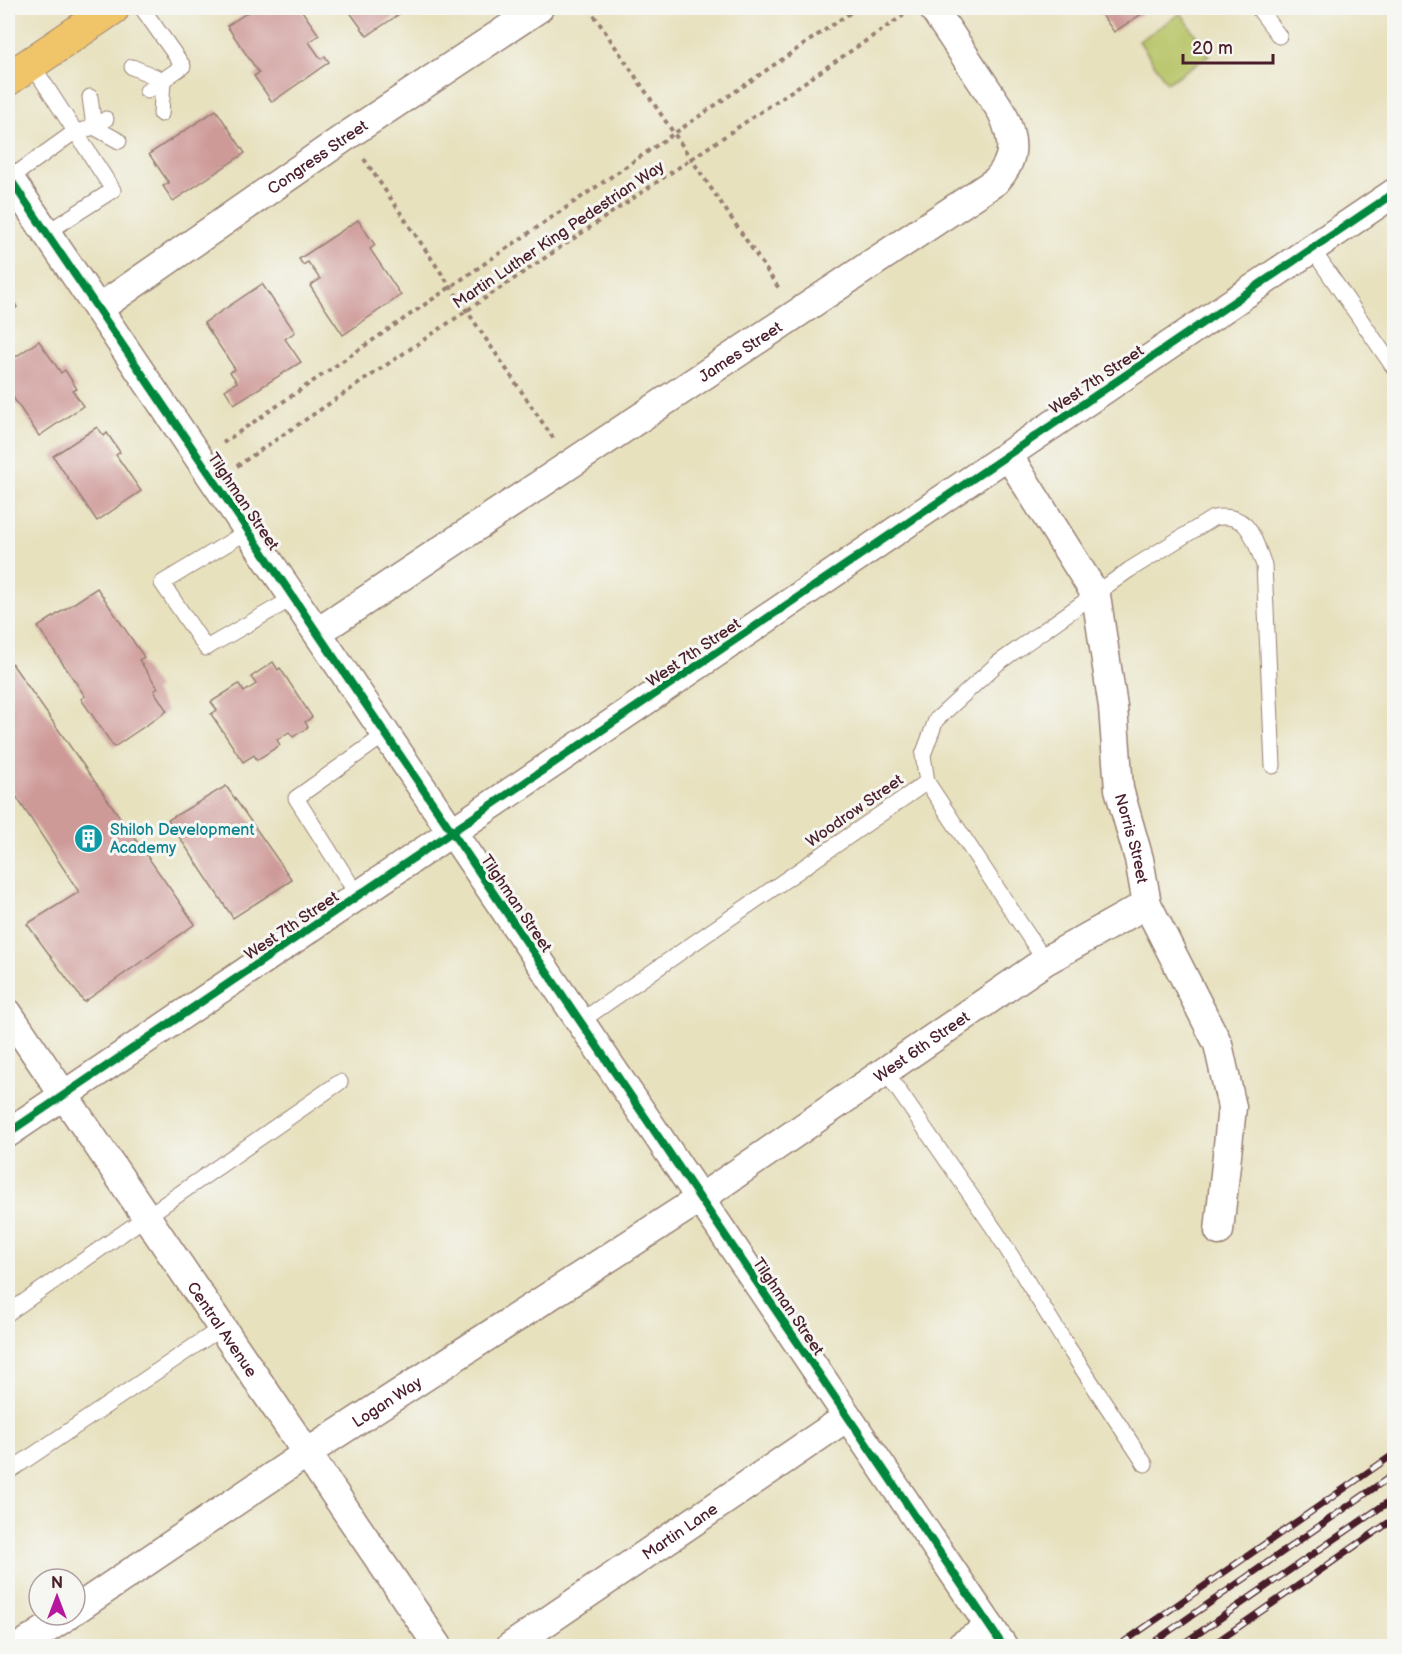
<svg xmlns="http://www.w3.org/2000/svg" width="1402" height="1654" font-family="'Balsamiq Sans',sans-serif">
<rect width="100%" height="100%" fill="#f6f6f2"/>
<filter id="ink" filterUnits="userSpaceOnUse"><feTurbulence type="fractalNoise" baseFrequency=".0167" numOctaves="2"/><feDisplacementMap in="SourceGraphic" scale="12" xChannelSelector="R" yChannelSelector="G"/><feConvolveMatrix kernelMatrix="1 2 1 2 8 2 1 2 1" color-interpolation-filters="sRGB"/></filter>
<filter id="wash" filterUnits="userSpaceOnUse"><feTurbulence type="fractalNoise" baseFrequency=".008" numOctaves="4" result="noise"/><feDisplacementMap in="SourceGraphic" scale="24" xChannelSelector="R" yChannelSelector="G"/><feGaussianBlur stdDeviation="1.35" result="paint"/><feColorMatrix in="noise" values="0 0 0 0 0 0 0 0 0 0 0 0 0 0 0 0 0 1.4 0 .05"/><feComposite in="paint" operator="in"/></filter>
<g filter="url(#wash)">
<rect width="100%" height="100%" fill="#e7e1be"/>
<!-- green -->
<polygon fill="#b7c466" stroke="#807248" stroke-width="1.5" points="1181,13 1209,55 1167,83 1139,41"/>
<g id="blocks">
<!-- building -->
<g fill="#ce9a98">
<polygon points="254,8 300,8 319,35 309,42 321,59 325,56 329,62 272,102 254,76 259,73 227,26"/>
<polygon points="347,8 408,8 367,36"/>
<polygon points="1097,8 1151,8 1114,32"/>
<polygon points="216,110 245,153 173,201 163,186 169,183 149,154"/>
<polygon points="358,220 375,245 370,249 401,295 343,335 310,286 320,279 308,262 303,265 299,259"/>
<polygon points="262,284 295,332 285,339 301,362 234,404 225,390 237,382 230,372 235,369 204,323"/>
<polygon points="8,293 17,307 8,314"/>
<polygon points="39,341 61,373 65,370 77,389 73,391 83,406 39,436 8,390 8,362"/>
<polygon points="97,427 104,436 107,433 120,452 116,455 141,491 97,521 53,456"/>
<polygon points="97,588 144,657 139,660 158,688 154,691 167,711 114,747 81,699 85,696 38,627"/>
<polygon points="8,658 195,924 84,1002 27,924 79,892 8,784"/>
<polygon points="273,662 278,670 280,668 312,717 305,722 308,727 293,737 289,732 277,740 280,745 257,760 254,755 243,762 211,714 217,710 211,702 239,684 244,692 256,684 251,677"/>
<polygon points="226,786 292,880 233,918 168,820"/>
</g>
</g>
</g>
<g filter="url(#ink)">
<use href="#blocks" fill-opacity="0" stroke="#988074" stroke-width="1.5"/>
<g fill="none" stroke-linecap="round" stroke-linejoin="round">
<defs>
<g id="service">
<polyline points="142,8 183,66 163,80 161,114"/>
<polyline points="1258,8 1279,36"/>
<polyline points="31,63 113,190 46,233"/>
<polyline points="132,67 163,80 147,91"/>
<polyline points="106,119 94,127 119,141"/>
<polyline points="9,179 73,133 94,127 90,97"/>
<polyline points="1312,249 1394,368"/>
<polyline points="248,531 162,583 206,648 293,598"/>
<polyline points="927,782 1045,961"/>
<polyline points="358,896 296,798 386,734"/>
<path d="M581 1021 927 782 923 755 936 720 998 663 1129 570 1213 518C1249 511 1253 537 1264 565L1273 766"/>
<polyline points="885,1071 997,1233 1066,1344 1145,1464"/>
<polyline points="8,1313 340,1082"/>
<polyline points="8,1472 221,1328"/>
</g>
<g id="minor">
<polyline points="8,176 1003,1646"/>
<path id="s1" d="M98 309 348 135 539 8"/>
<path id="s2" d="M1008 455 1096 595 1113 707 1119 789 1139 859 1147 904 1218 1044 1232 1107 1219 1231"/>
<path id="s3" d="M318 632 996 181C1017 158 1014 139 1002 112L933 8"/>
<path id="s4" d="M8 1013 438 1646"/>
<polyline points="8,1133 1394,193"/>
<path id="s5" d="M75 1610 307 1453 701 1198 1045 961 1147 904"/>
<polyline points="21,1646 68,1615"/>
<path id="s6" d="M511 1646 847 1417"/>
<polyline points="961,1646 990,1627"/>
</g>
<polyline id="primary" points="8,79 113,8"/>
</defs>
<!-- service casing -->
<use href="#service" stroke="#988074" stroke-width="17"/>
<!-- minor casing -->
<use href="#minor" stroke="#988074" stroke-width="31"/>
<!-- primary casing -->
<use href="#primary" stroke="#988074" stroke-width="35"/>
<!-- path -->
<g stroke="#988074" stroke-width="4" stroke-dasharray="4.5 4.5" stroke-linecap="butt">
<polyline points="589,8 780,290"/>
<polyline points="364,159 555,441"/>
<polyline points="223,443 857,8"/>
<polyline points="237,466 904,15"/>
</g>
<!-- service -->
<use href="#service" stroke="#fff" stroke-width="15"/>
<!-- minor -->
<use href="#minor" stroke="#fff" stroke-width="28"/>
<!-- primary -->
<use href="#primary" stroke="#f0c469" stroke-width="33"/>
<defs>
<g id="rail">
<polyline points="1118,1646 1394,1454"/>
<polyline points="1148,1646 1394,1474"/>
<polyline points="1180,1646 1394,1498"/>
<polyline points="1211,1646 1394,1519"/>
</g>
</defs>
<!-- rail casing -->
<use href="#rail" stroke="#4a1f2b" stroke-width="7"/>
<!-- rail -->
<use href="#rail" stroke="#f6f6f2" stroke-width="4.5" stroke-dasharray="14" stroke-linecap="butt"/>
<defs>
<g id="cycleway">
<polyline points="8,176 1003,1646"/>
<polyline points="8,1133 1394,193"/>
</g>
</defs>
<!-- cycleway casing -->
<use href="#cycleway" stroke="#f6f6f2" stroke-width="11"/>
<!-- cycleway -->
<use href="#cycleway" stroke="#00873e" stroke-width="8"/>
</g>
</g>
<!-- icons -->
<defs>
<symbol id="building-disc" viewBox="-11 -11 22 22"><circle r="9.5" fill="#0f9aa8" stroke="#f6f6f2"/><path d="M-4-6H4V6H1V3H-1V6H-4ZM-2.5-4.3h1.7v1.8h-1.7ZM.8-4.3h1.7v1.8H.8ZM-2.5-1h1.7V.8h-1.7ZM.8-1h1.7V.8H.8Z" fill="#fff"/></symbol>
</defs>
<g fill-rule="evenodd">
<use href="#building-disc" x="72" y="822" width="33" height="33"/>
</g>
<g text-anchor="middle" stroke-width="6" stroke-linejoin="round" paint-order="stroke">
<!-- street labels -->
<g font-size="16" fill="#4a1f2b" stroke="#f6f6f2">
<text dy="6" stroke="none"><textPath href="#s1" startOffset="267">Congress Street</textPath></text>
<text transform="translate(558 234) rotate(-34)" y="6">Martin Luther King Pedestrian Way</text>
<text dy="6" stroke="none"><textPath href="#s3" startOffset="507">James Street</textPath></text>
<text transform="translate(1096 379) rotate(-34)" y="6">West 7th Street</text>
<text transform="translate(244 501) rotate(56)" y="6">Tilghman Street</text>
<text transform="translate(693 652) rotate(-34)" y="6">West 7th Street</text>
<text transform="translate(854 810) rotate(-35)" y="6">Woodrow Street</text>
<text dy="6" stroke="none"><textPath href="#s2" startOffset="412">Norris Street</textPath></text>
<text transform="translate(517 903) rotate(56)" y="6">Tilghman Street</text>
<text transform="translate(291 925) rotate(-34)" y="6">West 7th Street</text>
<text dy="6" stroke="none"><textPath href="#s5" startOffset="1017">West 6th Street</textPath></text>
<text transform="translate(789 1306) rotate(56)" y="6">Tilghman Street</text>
<text dy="6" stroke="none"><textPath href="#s4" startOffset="382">Central Avenue</textPath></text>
<text dy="6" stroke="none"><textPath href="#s5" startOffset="375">Logan Way</textPath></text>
<text dy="6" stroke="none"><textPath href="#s6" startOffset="204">Martin Lane</textPath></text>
</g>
<!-- culture labels -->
<g font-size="16" fill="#0d838f" stroke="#f6f6f2" text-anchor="start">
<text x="110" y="835">Shiloh Development<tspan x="110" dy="18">Academy</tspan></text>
</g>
</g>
<!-- margin -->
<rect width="1402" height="1654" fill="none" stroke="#f6f6f2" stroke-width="30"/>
<!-- north arrow -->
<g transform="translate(57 1597)"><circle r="28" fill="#f6f6f2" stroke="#b1a0a2" stroke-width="1.5"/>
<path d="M0-4.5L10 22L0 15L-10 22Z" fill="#b5179e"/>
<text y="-9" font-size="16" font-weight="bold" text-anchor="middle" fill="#4a1f2b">N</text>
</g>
<!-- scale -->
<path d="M1183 54v9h90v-9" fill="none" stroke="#4a1f2b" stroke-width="3"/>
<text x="1192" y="54" font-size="18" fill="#4a1f2b" stroke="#f6f6f2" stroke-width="4.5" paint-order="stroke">20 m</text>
</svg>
